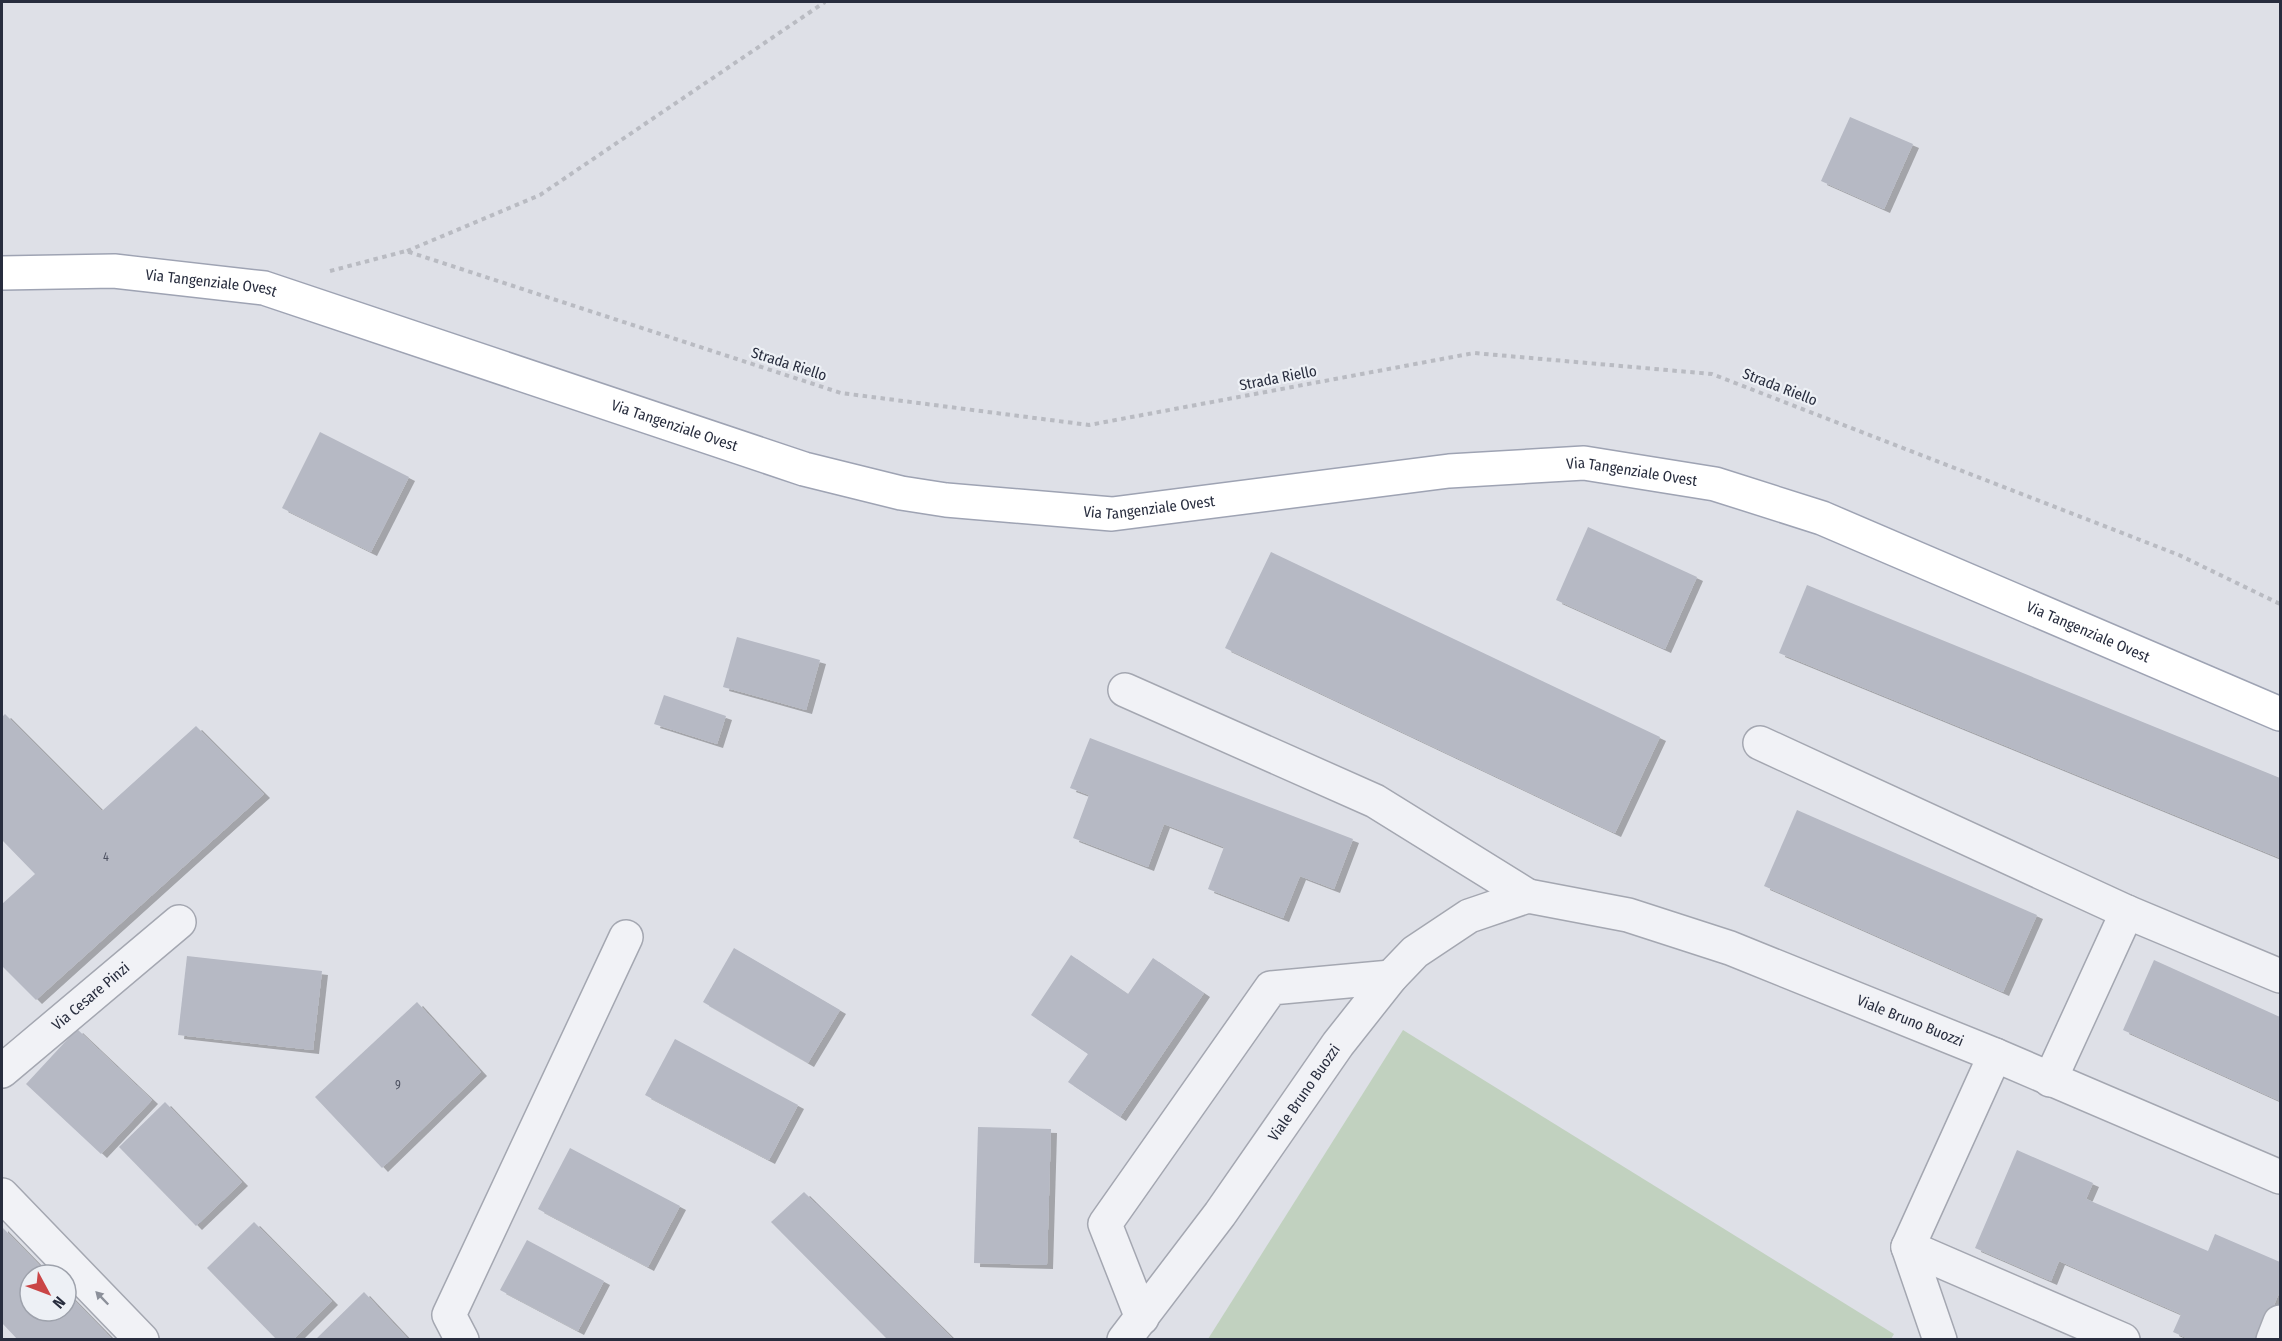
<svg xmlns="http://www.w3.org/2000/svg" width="2282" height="1341" font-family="'Fira Sans Condensed',sans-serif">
<defs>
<filter id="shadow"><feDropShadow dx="6" dy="4" stdDeviation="0" flood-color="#0004"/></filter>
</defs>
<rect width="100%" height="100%" fill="#dee0e7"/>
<!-- pitch -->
<polygon fill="#c1d1bf" points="1403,1030 1894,1334 1891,1339 1208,1339"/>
<!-- building -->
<g fill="#b6b9c4" filter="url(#shadow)">
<polygon points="1850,117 1913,144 1884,209 1821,181"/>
<polygon points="320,432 409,477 371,552 282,508"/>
<polygon points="1588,527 1697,577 1665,649 1556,600"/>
<polygon points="1271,552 1660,737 1615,833 1225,648"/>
<polygon points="1807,585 2280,778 2280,858 1779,653"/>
<polygon points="737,637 820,660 806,710 723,687"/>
<polygon points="664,695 726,716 717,744 654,724"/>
<polygon points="5,714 102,811 196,726 264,794 36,1000 2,966 2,904 35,874 2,840 2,717"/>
<polygon points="1090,738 1353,839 1334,889 1300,876 1283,918 1208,889 1224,847 1164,824 1148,867 1073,838 1089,795 1070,788"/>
<polygon points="1797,810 2037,915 2003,992 1764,886"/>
<polygon points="734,948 840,1010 808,1063 703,1002"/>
<polygon points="1071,955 1128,994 1153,958 1204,993 1120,1117 1068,1082 1088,1054 1031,1015"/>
<polygon points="187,956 322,971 313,1050 178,1035"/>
<polygon points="2154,960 2280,1017 2280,1101 2123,1030"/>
<polygon points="417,1002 481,1072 382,1168 315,1097"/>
<polygon points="77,1029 152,1100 101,1154 26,1084"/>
<polygon points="675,1039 798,1105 769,1160 645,1095"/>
<polygon points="165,1102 242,1182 196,1226 119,1147"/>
<polygon points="978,1127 1051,1129 1047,1265 974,1263"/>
<polygon points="570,1148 680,1206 648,1267 538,1209"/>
<polygon points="2017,1150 2093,1183 2086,1199 2208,1251 2215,1234 2280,1262 2280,1291 2259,1340 2191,1340 2173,1332 2181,1314 2059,1261 2051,1281 1975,1248"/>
<polygon points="804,1192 954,1340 888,1340 771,1222"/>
<polygon points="254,1222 332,1301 293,1340 277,1340 207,1268"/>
<polygon points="2,1227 49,1275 30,1275 30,1311 66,1311 66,1292 113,1340 18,1340 2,1323"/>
<polygon points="527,1240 604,1281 578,1331 500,1290"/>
<polygon points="364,1292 409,1340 315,1340"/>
</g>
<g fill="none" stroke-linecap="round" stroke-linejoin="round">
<defs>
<g id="minor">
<polyline points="1125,690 1375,801 1528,896"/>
<polyline points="1760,743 2127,912 2280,976"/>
<path id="s1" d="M2 1071 179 922"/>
<polyline points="2050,1080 2127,912"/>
<polyline points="2,1195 142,1340"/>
<polyline points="1908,1247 2123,1340"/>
<polyline points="1142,1318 1105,1224 1271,988 1391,977"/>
<polyline points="462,1340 449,1315 626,937"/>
<path id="s2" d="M1124 1340 1220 1214 1338 1044 1391 977 1415 952 1469 916 1528 896 1628 915 1730 948 1995 1055 2280 1177"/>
<polyline points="1940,1340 1908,1247 1995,1055"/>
<polyline points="2273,1340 2280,1322"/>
</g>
<g id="major">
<path id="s3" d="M2 273 114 271 264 288 804 469 901 493 946 500 1112 514 1449 471 1584 463 1715 484 1822 518 2280 714"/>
</g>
</defs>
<!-- minor casing -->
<use href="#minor" stroke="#a4a7b1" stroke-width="36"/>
<!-- major casing -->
<use href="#major" stroke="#9ea3b3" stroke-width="36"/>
<!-- path -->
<g stroke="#b9bbc2" stroke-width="4" stroke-dasharray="4.5 4.5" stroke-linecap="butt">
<polyline points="407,251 540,195 825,2"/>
<polyline points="330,271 406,251 841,393 1089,425 1474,353 1712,374 2179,555 2280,604"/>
</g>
<!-- minor -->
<use href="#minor" stroke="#f1f2f6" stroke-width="33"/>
<!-- major -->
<use href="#major" stroke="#fff" stroke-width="33"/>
</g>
<!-- one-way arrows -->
<defs><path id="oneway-solid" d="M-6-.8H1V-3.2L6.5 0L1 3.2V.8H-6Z" transform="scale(1.5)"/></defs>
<use fill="#8c909a" href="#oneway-solid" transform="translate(102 1298) rotate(-134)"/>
<g text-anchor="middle" stroke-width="4.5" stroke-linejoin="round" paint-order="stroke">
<!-- number labels -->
<g font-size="12" fill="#4c5060">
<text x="106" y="861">4</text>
<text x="398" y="1089">9</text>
</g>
<!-- street labels -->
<g font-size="15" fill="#282d3e" stroke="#edf0f5">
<text dy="5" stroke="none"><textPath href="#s3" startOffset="210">Via Tangenziale Ovest</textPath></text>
<text transform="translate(789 364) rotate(18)" y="5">Strada Riello</text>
<text transform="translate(1278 378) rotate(-11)" y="5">Strada Riello</text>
<text transform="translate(1780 387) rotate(21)" y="5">Strada Riello</text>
<text dy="5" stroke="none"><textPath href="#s3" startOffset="696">Via Tangenziale Ovest</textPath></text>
<text dy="5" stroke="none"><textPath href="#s3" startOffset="1668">Via Tangenziale Ovest</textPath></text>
<text dy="5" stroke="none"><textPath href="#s3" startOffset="1182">Via Tangenziale Ovest</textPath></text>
<text dy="5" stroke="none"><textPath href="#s3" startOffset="2154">Via Tangenziale Ovest</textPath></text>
<text dy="5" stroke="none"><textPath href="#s1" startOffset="116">Via Cesare Pinzi</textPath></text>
<text dy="5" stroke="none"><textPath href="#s2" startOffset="1016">Viale Bruno Buozzi</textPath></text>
<text dy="5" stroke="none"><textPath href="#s2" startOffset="306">Viale Bruno Buozzi</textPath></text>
</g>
</g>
<!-- border -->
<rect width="2282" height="1341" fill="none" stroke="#282d3e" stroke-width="6"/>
<!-- north arrow -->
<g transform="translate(48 1293) rotate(131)"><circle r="28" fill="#edf0f5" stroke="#9ea2ac" stroke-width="1.5"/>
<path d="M0-4.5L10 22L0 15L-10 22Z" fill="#ca4546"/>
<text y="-9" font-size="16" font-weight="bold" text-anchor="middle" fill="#282d3e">N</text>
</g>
</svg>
